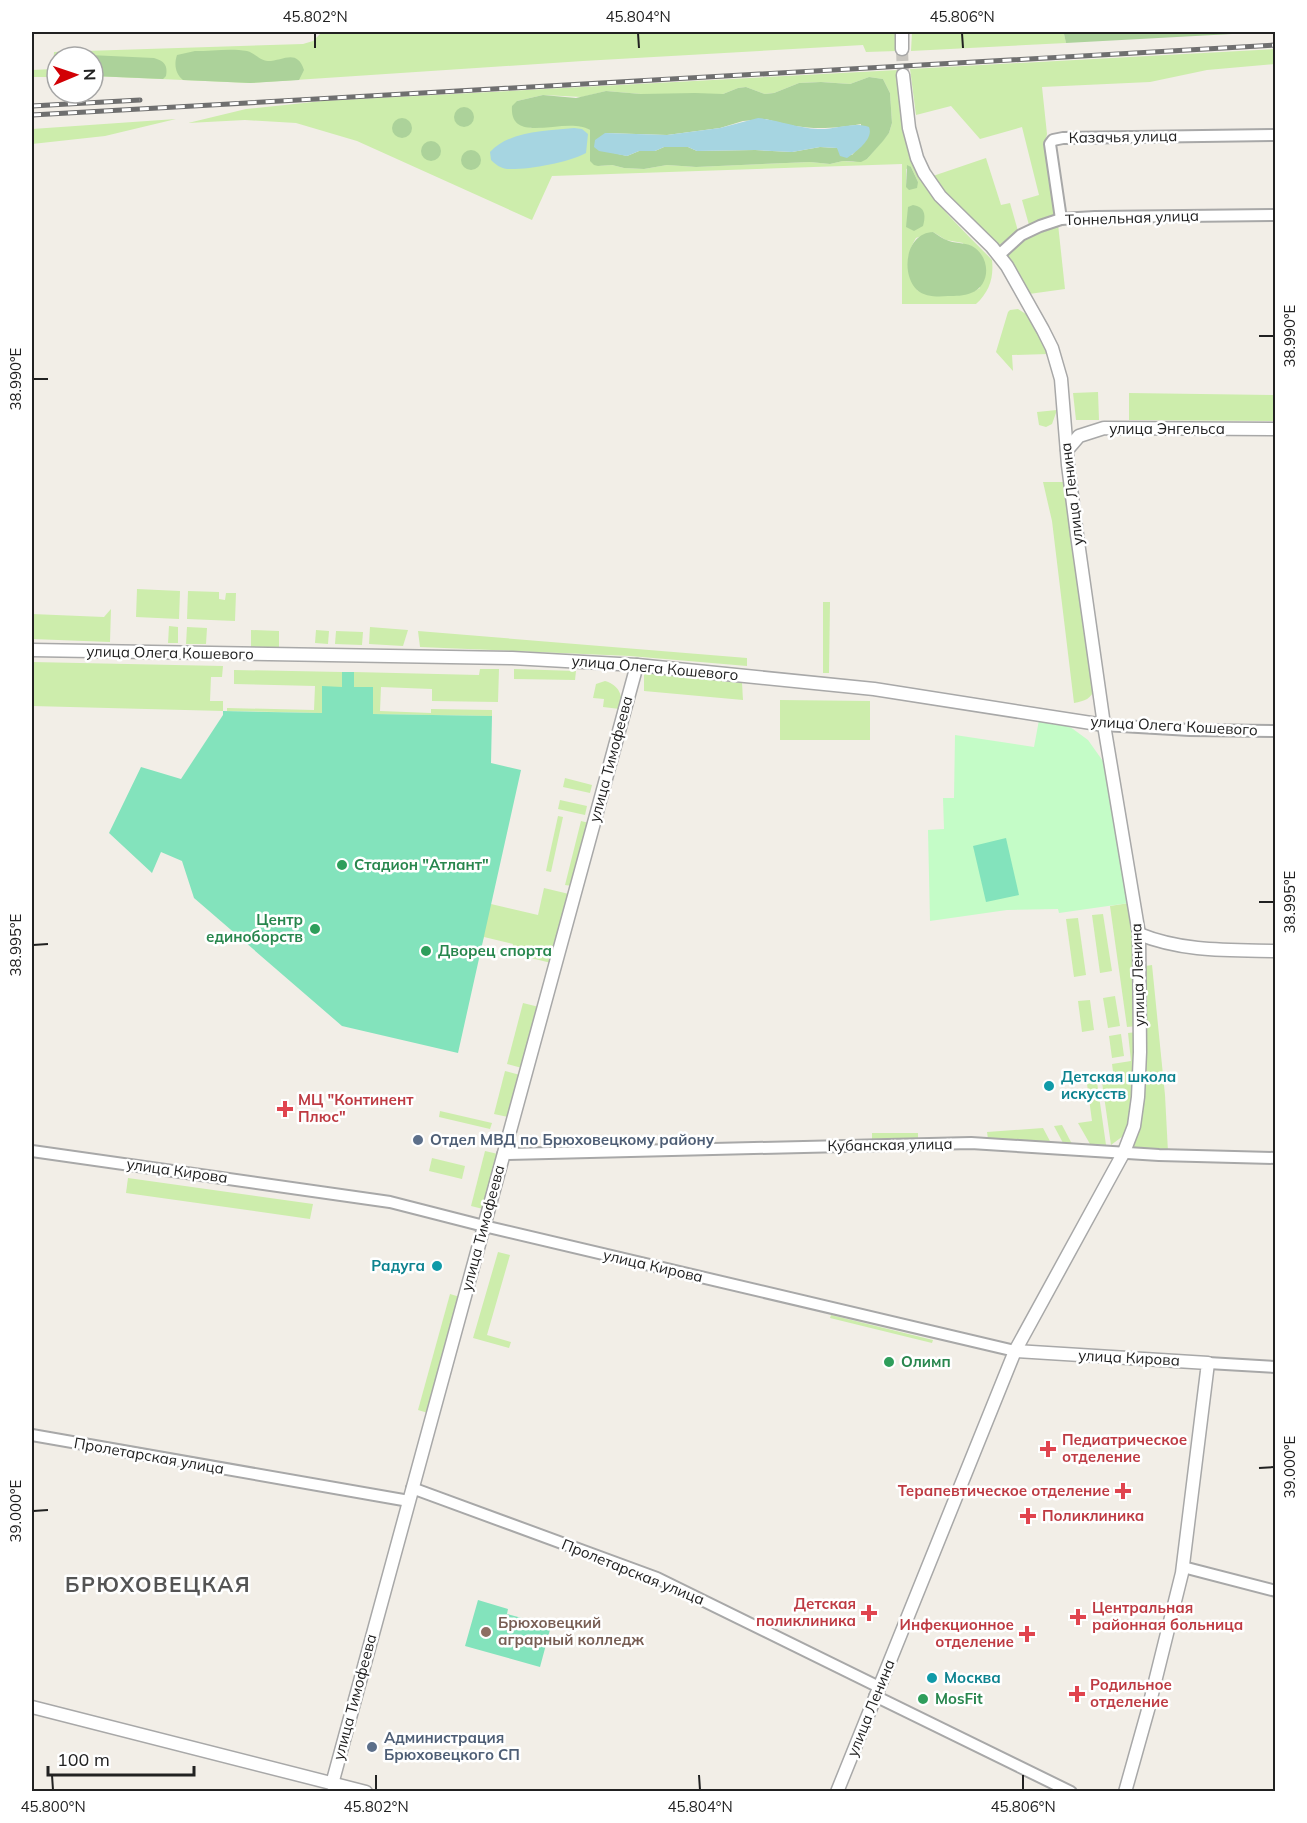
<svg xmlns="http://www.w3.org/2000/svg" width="1307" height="1823" font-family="Mulish,sans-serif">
<rect width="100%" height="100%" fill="#f2eee7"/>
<!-- grass -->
<g fill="#cdedac" fill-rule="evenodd">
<polygon points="322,32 896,32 897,51 866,52 863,45 583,61 250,83 93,76 93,57 57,57 57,77 32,77 32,70 53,69 54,52 303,44 313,41"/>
<polygon points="912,32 1066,32 1064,34 1066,43 911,51"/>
<polygon points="1275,49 1275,64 1207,70 1150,82 1042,87 1047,134 1045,142 1056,216 1029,225 1022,200 1039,195 1022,127 980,139 951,106 916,115 910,69"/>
<path d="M898 70C900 98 901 127 910 153 923 196 962 228 992 260 994 278 989 292 976 304H902V164L552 176 532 220 357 141 296 123 245 120 188 123 246 109 323 101ZM869 77 883 79 890 93 892 123 889 133 867 159 853 162 843 161 830 164 810 162 696 167 667 165 644 169 624 168 612 165 598 166 590 148V130C573 119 550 128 530 128L517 101 543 95 582 97 606 91 641 94H723L738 88 746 87 765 94 774 93 799 83 821 82 850 84ZM911 167 918 182 906 187V169ZM933 232 946 240 963 243 980 288C962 300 938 293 918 291 906 274 905 256 916 238Z"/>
<polygon points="176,119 105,136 32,144 32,129"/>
<polygon points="986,158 1001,205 1010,203 1018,231 998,246 949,198 933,176"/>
<polygon points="1058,224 1065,289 1029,294 1005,255 1018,241"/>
<polygon points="1018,309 1029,316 1048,354 1012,355 1013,371 996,352 1008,312 1010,310"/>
<polygon points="1098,392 1099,420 1076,420 1073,393"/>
<polygon points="1129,393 1275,395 1275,421 1129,420"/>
<polygon points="1057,410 1052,424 1046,427 1039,425 1037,412"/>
<path d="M1043 482H1067L1095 688C1091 699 1085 701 1074 703L1052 521Z"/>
<polygon points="137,589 180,591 179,619 136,617"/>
<polygon points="188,591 219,592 219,599 225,600 226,593 236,593 235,621 187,619"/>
<polygon points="823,602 830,602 829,673 823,673"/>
<polygon points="111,609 110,642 32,639 32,614 104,617"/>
<polygon points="169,626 178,627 178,643 168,643"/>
<polygon points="187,627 207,628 206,644 186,644"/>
<polygon points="370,627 408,630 403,646 369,644"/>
<polygon points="251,630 279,631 279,648 251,647"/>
<polygon points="316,630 329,631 328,644 315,643"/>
<polygon points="336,631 363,632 362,645 335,644"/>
<polygon points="418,631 747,658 747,666 630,656 420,647"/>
<polygon points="32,662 223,666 222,677 211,677 210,701 223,701 223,711 32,706"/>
<polygon points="480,669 499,669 498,702 432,701 432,689 381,687 380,711 431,713 431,709 492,710 492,716 373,714 353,687 354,672 479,675"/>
<polygon points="514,669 576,671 575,680 514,679"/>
<polygon points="234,670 342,672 342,687 322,713 227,711 227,708 314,710 315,686 234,684"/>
<polygon points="644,673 742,683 743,700 644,691"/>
<path d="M605 681C619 685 624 696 620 709L603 707 604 699 593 698 596 684Z"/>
<polygon points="780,700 870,701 870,740 780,740"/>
<polygon points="565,778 592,785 590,793 563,787"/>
<polygon points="560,800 587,806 585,815 558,809"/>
<polygon points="558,816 563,817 551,872 546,871"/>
<polygon points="581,821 589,823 572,886 565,885"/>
<polygon points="544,888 569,894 551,963 511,953 513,944 484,937 482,943 347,906 491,904 538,915"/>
<polygon points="1129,903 1134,934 1137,1026 1127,1027 1110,906"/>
<polygon points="1103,914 1112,971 1100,973 1092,915"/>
<polygon points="1078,918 1086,975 1074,977 1066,919"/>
<polygon points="1152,965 1165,1095 1168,1152 1130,1149 1145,966"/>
<polygon points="1115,996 1120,1026 1108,1028 1103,998"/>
<polygon points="1090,1000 1094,1030 1082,1032 1078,1001"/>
<polygon points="523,1003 539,1007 522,1068 507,1064"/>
<polygon points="1137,1032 1132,1114 1123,1136 1111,1145 1102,1082 1114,1079 1112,1064 1131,1061 1128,1033"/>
<polygon points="1121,1034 1124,1056 1112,1058 1109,1036"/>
<polygon points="505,1071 520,1075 508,1117 494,1114"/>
<polygon points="1097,1082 1106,1145 1090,1144 1078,1123 1092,1121 1087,1084"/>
<polygon points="440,1111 492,1123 490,1129 439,1117"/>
<polygon points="1062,1125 1072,1144 1063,1143 1054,1126"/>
<polygon points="1043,1128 1051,1143 988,1139 987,1132"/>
<polygon points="872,1133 918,1133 918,1140 872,1141"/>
<polygon points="485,1151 498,1154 483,1209 471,1206"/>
<polygon points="432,1158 465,1166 462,1179 429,1171"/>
<polygon points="128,1178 313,1204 310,1219 126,1193"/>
<polygon points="498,1252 510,1255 487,1335 511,1342 509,1348 473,1338"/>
<polygon points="450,1294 460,1297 428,1413 418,1410"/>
<polygon points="831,1315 933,1340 932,1343 830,1318"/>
</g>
<!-- forest -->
<g fill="#acd29a" fill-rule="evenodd">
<polygon points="1066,32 1269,32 1066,43 1064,34"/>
<path d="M195 51C212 51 231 48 247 51 255 53 260 61 268 61 283 61 297 48 304 70L299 80 250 83 183 80C175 73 174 64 177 55Z"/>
<path d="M68 54 154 58C164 61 168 65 166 76L163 79 93 76V57H58Z"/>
<path d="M869 77 883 79 890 93 892 123 889 133 883 141 867 159 861 162 843 161 830 164 810 162 696 167 667 165 644 169 624 168 612 165 598 166 594 165 590 161V130C567 115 509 147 512 106L517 101 543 95 576 98 606 91 641 94 695 93 723 94 738 88 746 87 765 94 774 93 799 83 821 82 850 84ZM766 119C802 130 825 130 861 124L859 147 852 155 837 148 820 147 792 152 755 150 697 151 688 147H664L655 151H639L627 156 614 153 605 133 667 135 720 128 743 121Z"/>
<circle cx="464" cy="117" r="10"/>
<circle cx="402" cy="128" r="10"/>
<circle cx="431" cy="151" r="10"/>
<circle cx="471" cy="160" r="10"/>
<polygon points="907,165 911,167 918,182 917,188 909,190 906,187"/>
<path d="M913 205C925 207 926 215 923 226L914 231 906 227 908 207Z"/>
<path d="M933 232C938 235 943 239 949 241 958 244 967 242 975 248 991 260 990 286 971 293 964 296 955 296 948 296 938 297 925 297 917 290 900 273 906 233 933 232Z"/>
</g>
<!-- park -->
<polygon fill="#c4fcc7" points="1039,720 1064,724 1073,729 1088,740 1105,764 1129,903 1059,913 1058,909 1007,910 930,921 928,830 944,829 943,798 954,798 955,735 1034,747"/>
<!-- pitch -->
<g fill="#83e3bc">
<polygon points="342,672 354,672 354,687 373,687 373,714 492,716 491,763 521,770 458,1053 342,1026 194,898 182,861 161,852 152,873 109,833 141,767 181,779 223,715 223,711 322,713 322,686 342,687"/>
<polygon points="1006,838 1019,895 986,902 973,846"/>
<polygon points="478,1600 508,1609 507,1614 551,1626 540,1667 465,1646"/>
</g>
<!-- water -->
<g fill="#a6d5e1">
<path d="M758 118C778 120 797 128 818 129 835 130 853 121 869 127 874 139 856 152 847 158L840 156 837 148 820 147 792 152 755 150 697 151 688 147H664L655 151H639L627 156 599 151 594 147 595 140 605 133 667 135 720 128Z"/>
<path d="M574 128 582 129 588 134 586 153C567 163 527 170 507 169 500 168 495 164 491 160L490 152C509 131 546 131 574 128Z"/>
</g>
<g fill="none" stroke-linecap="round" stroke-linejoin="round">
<!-- tertiary-tunnel -->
<polyline stroke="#c8c5bf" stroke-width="12" stroke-dasharray="12 6" stroke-linecap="butt" points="902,49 903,75"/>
<defs>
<g id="minor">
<polyline points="1061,219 1050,144 1053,140 1063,138 1276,135"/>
<polyline points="999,255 1021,235 1040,226 1061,219 1095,217 1276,215"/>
<polyline points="1104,725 1190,730 1276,731"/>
<polyline points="32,1151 390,1202 484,1226 1015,1351"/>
<polyline points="503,1154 971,1143 1159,1155 1276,1158"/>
<polyline points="1208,1363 1276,1367"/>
<polyline points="32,1435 409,1501"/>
<polyline points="412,1488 657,1578 879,1687"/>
<polyline points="1183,1567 1276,1591"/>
<polyline points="875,1696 1071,1792"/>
</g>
<g id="tertiary">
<polyline points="902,32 902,49"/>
<polyline points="1067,450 1079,436 1104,428 1276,429"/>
<polyline points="32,650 512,658 637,665 874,689 1104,725"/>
<path d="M1139 934C1183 952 1229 950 1276 951"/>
<polyline points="1015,1351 1208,1363 1182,1573 1148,1710 1125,1792"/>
<polyline points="32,1707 366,1792"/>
<polyline points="332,1784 637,665"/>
<polyline points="837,1792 1015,1351 1124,1152 1134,1126 1138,1097 1140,1052 1139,934 1104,725 1077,535 1068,465 1061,379 1052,348 1043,330 1007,266 992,247 940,196 924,173 917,158 909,128 903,75"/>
</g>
</defs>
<!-- minor casing -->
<use href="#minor" stroke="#a8a8a8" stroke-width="14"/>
<!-- tertiary casing -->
<use href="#tertiary" stroke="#a8a8a8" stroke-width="15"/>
<!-- minor -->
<use href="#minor" stroke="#fff" stroke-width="10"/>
<!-- tertiary -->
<use href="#tertiary" stroke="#fff" stroke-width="12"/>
<defs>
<g id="rail">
<polyline points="32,106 140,100"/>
<polyline points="32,115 1276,45"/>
</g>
</defs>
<!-- rail casing -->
<use href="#rail" stroke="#6f6f6f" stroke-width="5"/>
<!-- rail -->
<use href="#rail" stroke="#fff" stroke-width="3" stroke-dasharray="9" stroke-linecap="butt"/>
</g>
<!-- ticks -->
<path fill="none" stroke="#212121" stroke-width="2" d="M315 33V48M638 33 639 48M962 33 963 48M1259 336H1274M33 379H48M1259 902H1274M33 945 48 944M1259 1468 1274 1467M33 1511 48 1510M52 1775 53 1790M376 1775V1790M699 1775 700 1790M1023 1775V1790"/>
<!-- markers -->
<g fill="#2e9e5b" stroke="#fff" stroke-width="2">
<circle cx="342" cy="865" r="6"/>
<circle cx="315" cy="929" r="6"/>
<circle cx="426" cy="951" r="6"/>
<circle cx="889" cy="1362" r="6"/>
<circle cx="923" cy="1699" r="6"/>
</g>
<g fill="#0f9aa8" stroke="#fff" stroke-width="2">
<circle cx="1049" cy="1086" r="6"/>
<circle cx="437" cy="1266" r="6"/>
<circle cx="932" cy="1678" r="6"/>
</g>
<g fill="#e0444e" stroke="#fff" stroke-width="2">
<path d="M282 1100h6v6h6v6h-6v6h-6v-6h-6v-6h6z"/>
<path d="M1045 1440h6v6h6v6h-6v6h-6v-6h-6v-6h6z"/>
<path d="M1120 1482h6v6h6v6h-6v6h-6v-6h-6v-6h6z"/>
<path d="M1025 1507h6v6h6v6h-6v6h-6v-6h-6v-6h6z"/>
<path d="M866 1604h6v6h6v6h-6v6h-6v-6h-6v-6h6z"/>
<path d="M1075 1608h6v6h6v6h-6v6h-6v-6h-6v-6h6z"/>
<path d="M1024 1625h6v6h6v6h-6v6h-6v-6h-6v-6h6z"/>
<path d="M1074 1685h6v6h6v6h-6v6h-6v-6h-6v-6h6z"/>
</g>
<g fill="#5c6f8a" stroke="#fff" stroke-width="2">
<circle cx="418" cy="1140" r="6"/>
<circle cx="372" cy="1747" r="6"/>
</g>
<circle fill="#8d6e63" stroke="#fff" stroke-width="2" cx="486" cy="1632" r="6"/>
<g text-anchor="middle" stroke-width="5" stroke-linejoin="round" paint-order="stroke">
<!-- street labels -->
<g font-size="15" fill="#212121" stroke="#fff">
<text transform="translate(1123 137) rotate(-1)" y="5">Казачья улица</text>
<text transform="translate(1132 218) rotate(-2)" y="5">Тоннельная улица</text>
<text x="1167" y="434">улица Энгельса</text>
<text transform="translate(1072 494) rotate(-97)" y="5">улица Ленина</text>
<text transform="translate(170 653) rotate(1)" y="5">улица Олега Кошевого</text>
<text transform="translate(655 668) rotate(5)" y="5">улица Олега Кошевого</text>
<text transform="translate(1174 726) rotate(3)" y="5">улица Олега Кошевого</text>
<text transform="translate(611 759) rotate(-75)" y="5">улица Тимофеева</text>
<text transform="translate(1138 975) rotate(-92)" y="5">улица Ленина</text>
<text transform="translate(890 1145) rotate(-1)" y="5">Кубанская улица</text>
<text transform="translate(177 1171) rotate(8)" y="5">улица Кирова</text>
<text transform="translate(483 1228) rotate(-75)" y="5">улица Тимофеева</text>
<text transform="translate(653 1266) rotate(13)" y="5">улица Кирова</text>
<text transform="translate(1129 1358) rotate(3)" y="5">улица Кирова</text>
<text transform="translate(149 1456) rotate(10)" y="5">Пролетарская улица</text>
<text transform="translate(633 1572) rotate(22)" y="5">Пролетарская улица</text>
<text transform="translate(355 1697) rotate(-75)" y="5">улица Тимофеева</text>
<text transform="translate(871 1708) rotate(-68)" y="5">улица Ленина</text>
</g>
<!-- leisure labels -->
<g font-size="15" font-weight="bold" fill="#27864d" stroke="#fff" text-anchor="start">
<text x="354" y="870">Стадион "Атлант"</text>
<text x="303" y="925" text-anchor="end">Центр<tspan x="303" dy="17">единоборств</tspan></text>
<text x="438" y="956">Дворец спорта</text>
<text x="901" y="1367">Олимп</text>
<text x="935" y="1704">MosFit</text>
</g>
<!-- culture labels -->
<g font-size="15" font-weight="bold" fill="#0d838f" stroke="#fff" text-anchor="start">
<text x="1061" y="1082">Детская школа<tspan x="1061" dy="17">искусств</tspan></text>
<text x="425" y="1271" text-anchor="end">Радуга</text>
<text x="944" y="1683">Москва</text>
</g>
<!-- health labels -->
<g font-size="15" font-weight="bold" fill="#be3a42" stroke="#fff" text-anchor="start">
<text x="298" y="1105">МЦ "Континент<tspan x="298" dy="17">Плюс"</tspan></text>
<text x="1062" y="1445">Педиатрическое<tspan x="1062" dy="17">отделение</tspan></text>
<text x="1110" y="1496" text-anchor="end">Терапевтическое отделение</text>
<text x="1042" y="1521">Поликлиника</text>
<text x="856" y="1609" text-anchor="end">Детская<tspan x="856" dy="17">поликлиника</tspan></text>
<text x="1092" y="1613">Центральная<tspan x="1092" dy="17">районная больница</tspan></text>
<text x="1014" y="1630" text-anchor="end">Инфекционное<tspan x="1014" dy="17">отделение</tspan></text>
<text x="1090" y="1690">Родильное<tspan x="1090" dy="17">отделение</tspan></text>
</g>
<!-- service labels -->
<g font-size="15" font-weight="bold" fill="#4e5e75" stroke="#fff" text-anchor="start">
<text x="430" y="1145">Отдел МВД по Брюховецкому району</text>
<text x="384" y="1743">Администрация<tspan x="384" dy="17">Брюховецкого СП</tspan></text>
</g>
<!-- education labels -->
<g font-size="15" font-weight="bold" fill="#785e54" stroke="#fff" text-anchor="start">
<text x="498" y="1628">Брюховецкий<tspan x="498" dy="17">аграрный колледж</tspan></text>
</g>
<!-- district labels -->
<g font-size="21" font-weight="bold" letter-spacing="1.5" fill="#545454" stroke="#fff">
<text x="158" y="1592">БРЮХОВЕЦКАЯ</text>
</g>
</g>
<!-- border -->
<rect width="1307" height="1823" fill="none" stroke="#ffffff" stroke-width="66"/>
<!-- north arrow -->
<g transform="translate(75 75) rotate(88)"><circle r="28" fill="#ffffff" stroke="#a6a6a6" stroke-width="1.5"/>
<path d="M0-4.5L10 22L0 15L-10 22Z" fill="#d20005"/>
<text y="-9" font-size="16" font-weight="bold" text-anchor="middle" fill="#212121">N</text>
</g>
<!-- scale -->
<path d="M48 1766v9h146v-9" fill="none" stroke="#212121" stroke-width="3"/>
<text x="57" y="1766" font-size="18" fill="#212121" stroke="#ffffff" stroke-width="4.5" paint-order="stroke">100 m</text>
<rect x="33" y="33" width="1241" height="1757" fill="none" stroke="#212121" stroke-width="2"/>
<g font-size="15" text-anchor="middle" fill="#212121">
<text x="315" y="22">45.802°N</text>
<text x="638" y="22">45.804°N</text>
<text x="962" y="22">45.806°N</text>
<text transform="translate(1290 336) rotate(-90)" y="5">38.990°E</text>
<text transform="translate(16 379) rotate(-90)" y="5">38.990°E</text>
<text transform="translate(1290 902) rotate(-90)" y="5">38.995°E</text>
<text transform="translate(16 945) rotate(-90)" y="5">38.995°E</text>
<text transform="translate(1290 1467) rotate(-90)" y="5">39.000°E</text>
<text transform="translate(16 1511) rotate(-90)" y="5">39.000°E</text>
<text x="53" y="1812">45.800°N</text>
<text x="376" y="1812">45.802°N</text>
<text x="700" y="1812">45.804°N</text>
<text x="1023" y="1812">45.806°N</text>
</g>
</svg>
